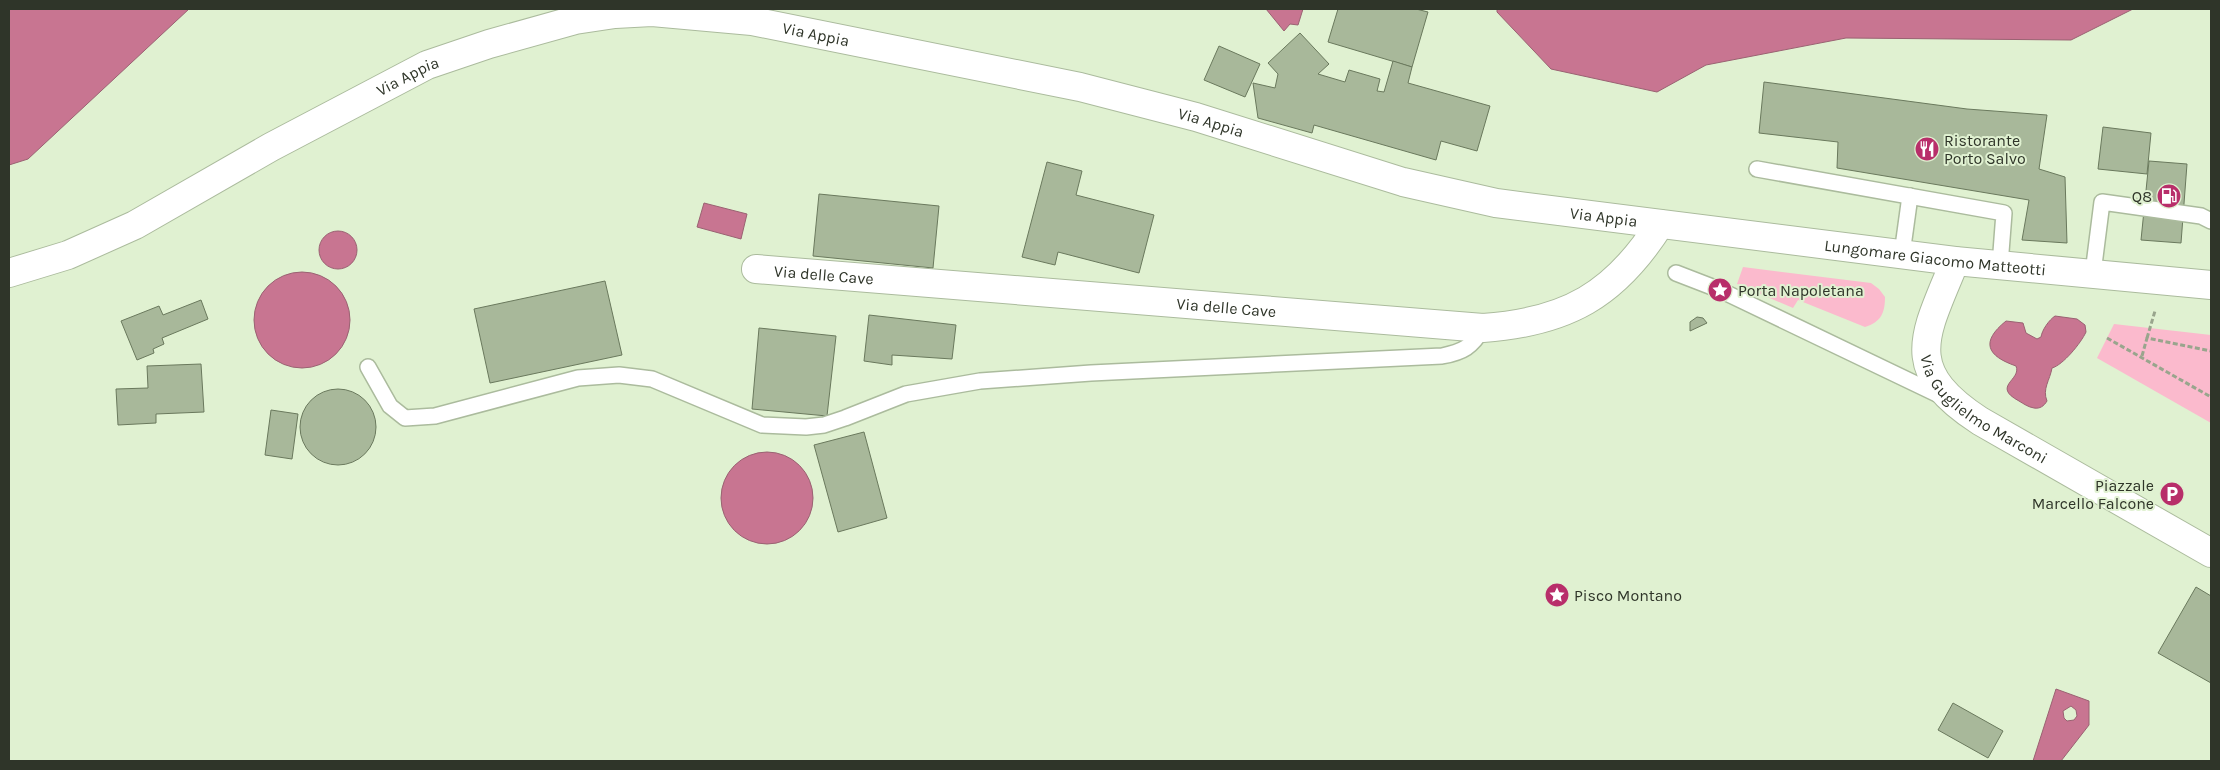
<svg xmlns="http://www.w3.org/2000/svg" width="2220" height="770" font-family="Karla,sans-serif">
<rect width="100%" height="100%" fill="#e0f1d1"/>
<!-- green -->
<g fill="#fbbacd">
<path d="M1743 267 1871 283 1879 289 1885 297C1885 313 1881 322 1865 327L1798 300 1793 308 1737 284Z"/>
<polygon points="2114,324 2211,335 2211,423 2097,358"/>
</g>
<!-- water -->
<g fill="#c87591" stroke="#9a6272" fill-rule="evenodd">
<polygon points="9,9 189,9 28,159 9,165"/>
<polygon points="1266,9 1303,9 1298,25 1290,24 1284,31"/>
<polygon points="1497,9 2133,9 2071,40 1846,38 1706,65 1657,92 1551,69 1497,12"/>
<polygon points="704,203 747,214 741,239 697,227"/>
<circle cx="338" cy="250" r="19"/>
<circle cx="302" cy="320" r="48"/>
<path d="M2055 316 2077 319 2085 325 2086 332C2081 343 2063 365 2052 368 2050 380 2042 389 2047 401 2044 406 2040 409 2034 408 2028 407 2024 404 2019 401 1991 386 2022 380 2016 366 1987 356 1980 342 2006 321L2023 323 2026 333 2037 339 2041 337C2042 330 2049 320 2055 316Z"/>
<circle cx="767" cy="498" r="46"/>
<path d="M2056 689 2089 701V725L2061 761H2033ZM2071 706 2076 710 2077 716 2074 720 2067 721 2064 718 2063 711Z"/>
</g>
<!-- building -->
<g fill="#a8b89a" stroke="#6a795d">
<polygon points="1338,9 1416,9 1428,12 1412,67 1328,42"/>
<polygon points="1300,33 1329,64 1318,74 1345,82 1349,70 1380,79 1377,91 1384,92 1393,61 1412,67 1408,83 1490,106 1477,151 1441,141 1436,160 1314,125 1312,133 1258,118 1253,83 1275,88 1278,74 1268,63"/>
<polygon points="1219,46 1260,64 1245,97 1204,80"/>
<polygon points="1764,82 1967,109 2047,115 2039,169 2065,177 2067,243 2022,240 2029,200 1837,168 1838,142 1759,133"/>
<polygon points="2103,127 2151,133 2147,174 2098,169"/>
<polygon points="2149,161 2187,164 2181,243 2141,240"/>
<polygon points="1047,162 1082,171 1076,195 1154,215 1139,273 1058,252 1055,265 1022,257"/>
<polygon points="819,194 939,206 933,268 813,256"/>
<polygon points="605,281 622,355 490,383 474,309"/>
<polygon points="201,300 208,319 162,338 164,344 153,349 154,353 137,360 121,321 159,306 163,315"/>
<polygon points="869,315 956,325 952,359 892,355 892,365 864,361"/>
<polygon points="1697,317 1703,318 1707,323 1690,331 1690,322"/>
<polygon points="759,328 836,336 827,416 752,409"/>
<polygon points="201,364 204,412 156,414 156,423 118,425 116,389 148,388 147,366"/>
<circle cx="338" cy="427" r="38"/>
<polygon points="271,410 298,414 292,459 265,455"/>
<polygon points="864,432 887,518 838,532 814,445"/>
<polygon points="2196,587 2211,596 2211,683 2158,653"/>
<polygon points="1953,703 2003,731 1988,758 1938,730"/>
</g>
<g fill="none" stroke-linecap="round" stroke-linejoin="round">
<defs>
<g id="service">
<polyline points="1757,169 2004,213 2000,265"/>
<polyline points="1902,254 1910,196"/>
<polyline points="1676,273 1720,290 1941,396"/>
<polyline points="2093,273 2102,202 2201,216 2211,221"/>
<path d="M368 367 390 406 405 418 435 416 578 378 619 375 652 379 762 425 806 427 824 425 845 418 906 394 980 381 1091 373 1442 356C1463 352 1472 347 1483 328"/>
</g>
<g id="minor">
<path id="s1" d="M1955 261C1925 335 1900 369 1980 421L2211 553"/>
<path id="s2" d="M756 269 1483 328C1567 322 1615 295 1660 224"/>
</g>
<g id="secondary">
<path id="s3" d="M9 273 68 255 135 225 271 147 427 65 489 44 575 20 615 14 652 12 752 21 1080 87 1196 117 1403 182 1496 203 1955 261 2211 285"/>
</g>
</defs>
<!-- service casing -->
<use href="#service" stroke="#abbb9d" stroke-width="18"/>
<!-- minor casing -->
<use href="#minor" stroke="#abbb9d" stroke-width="30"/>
<!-- secondary casing -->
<use href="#secondary" stroke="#abbb9d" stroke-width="30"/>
<!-- path -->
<g stroke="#99a58d" stroke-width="3" stroke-dasharray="5 2.5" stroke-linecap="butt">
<polyline points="2107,338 2211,397"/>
<polyline points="2147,338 2155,311"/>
<polyline points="2142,356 2147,338 2211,351"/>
</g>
<!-- service -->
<use href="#service" stroke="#fff" stroke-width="15"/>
<!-- minor -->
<use href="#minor" stroke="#fff" stroke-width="28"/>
<!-- secondary -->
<use href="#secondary" stroke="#fff" stroke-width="28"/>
</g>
<!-- icons -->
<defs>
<symbol id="restaurant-disc" viewBox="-11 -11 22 22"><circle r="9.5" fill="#b82e6a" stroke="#e0f1d1"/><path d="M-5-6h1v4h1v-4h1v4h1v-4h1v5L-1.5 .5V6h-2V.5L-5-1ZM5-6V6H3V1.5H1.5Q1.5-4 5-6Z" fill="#fff"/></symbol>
<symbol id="fuel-disc" viewBox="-11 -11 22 22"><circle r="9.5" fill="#b82e6a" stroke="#e0f1d1"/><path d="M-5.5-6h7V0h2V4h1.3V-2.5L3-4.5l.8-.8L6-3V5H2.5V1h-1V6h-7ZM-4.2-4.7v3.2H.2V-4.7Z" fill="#fff"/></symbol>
<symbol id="sight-disc" viewBox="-11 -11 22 22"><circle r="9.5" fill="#b82e6a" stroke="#e0f1d1"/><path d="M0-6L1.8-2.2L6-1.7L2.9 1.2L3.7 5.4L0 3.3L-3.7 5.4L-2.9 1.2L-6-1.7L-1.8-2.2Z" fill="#fff"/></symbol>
<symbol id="parking-disc" viewBox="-11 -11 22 22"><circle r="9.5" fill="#b82e6a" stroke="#e0f1d1"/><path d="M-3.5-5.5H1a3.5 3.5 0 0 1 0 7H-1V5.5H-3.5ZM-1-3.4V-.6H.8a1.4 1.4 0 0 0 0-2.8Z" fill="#fff"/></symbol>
</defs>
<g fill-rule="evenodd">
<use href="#restaurant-disc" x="1913" y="135" width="28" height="28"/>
<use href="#fuel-disc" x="2155" y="182" width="28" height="28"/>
<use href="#sight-disc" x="1706" y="276" width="28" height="28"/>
<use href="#parking-disc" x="2158" y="480" width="28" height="28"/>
<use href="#sight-disc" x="1543" y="581" width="28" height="28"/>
</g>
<g text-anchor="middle" stroke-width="4" stroke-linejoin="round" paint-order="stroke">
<!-- street labels -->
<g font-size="16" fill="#2f3529" stroke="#e0f1d1">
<text dy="6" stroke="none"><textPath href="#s3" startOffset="866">Via Appia</textPath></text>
<text dy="6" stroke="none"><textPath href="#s3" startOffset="446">Via Appia</textPath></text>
<text dy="6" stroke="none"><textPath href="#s3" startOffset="1271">Via Appia</textPath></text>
<text dy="6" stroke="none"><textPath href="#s3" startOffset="1676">Via Appia</textPath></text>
<text dy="6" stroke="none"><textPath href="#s3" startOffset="2010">Lungomare Giacomo Matteotti</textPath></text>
<text dy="6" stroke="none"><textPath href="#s2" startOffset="68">Via delle Cave</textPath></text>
<text dy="6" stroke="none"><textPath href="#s2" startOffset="472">Via delle Cave</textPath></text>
<text dy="6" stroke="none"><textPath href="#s1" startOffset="181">Via Guglielmo Marconi</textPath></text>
</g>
<!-- poi labels -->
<g font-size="16" fill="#2f3529" stroke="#e0f1d1" text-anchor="start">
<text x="1944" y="146">Ristorante<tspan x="1944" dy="18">Porto Salvo</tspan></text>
<text x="2152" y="202" text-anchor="end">Q8</text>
<text x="1738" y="296">Porta Napoletana</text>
<text x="2154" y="491" text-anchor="end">Piazzale<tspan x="2154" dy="18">Marcello Falcone</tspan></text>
<text x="1574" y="601">Pisco Montano</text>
</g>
</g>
<!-- border -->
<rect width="2220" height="770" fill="none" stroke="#2f3529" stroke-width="20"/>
</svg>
